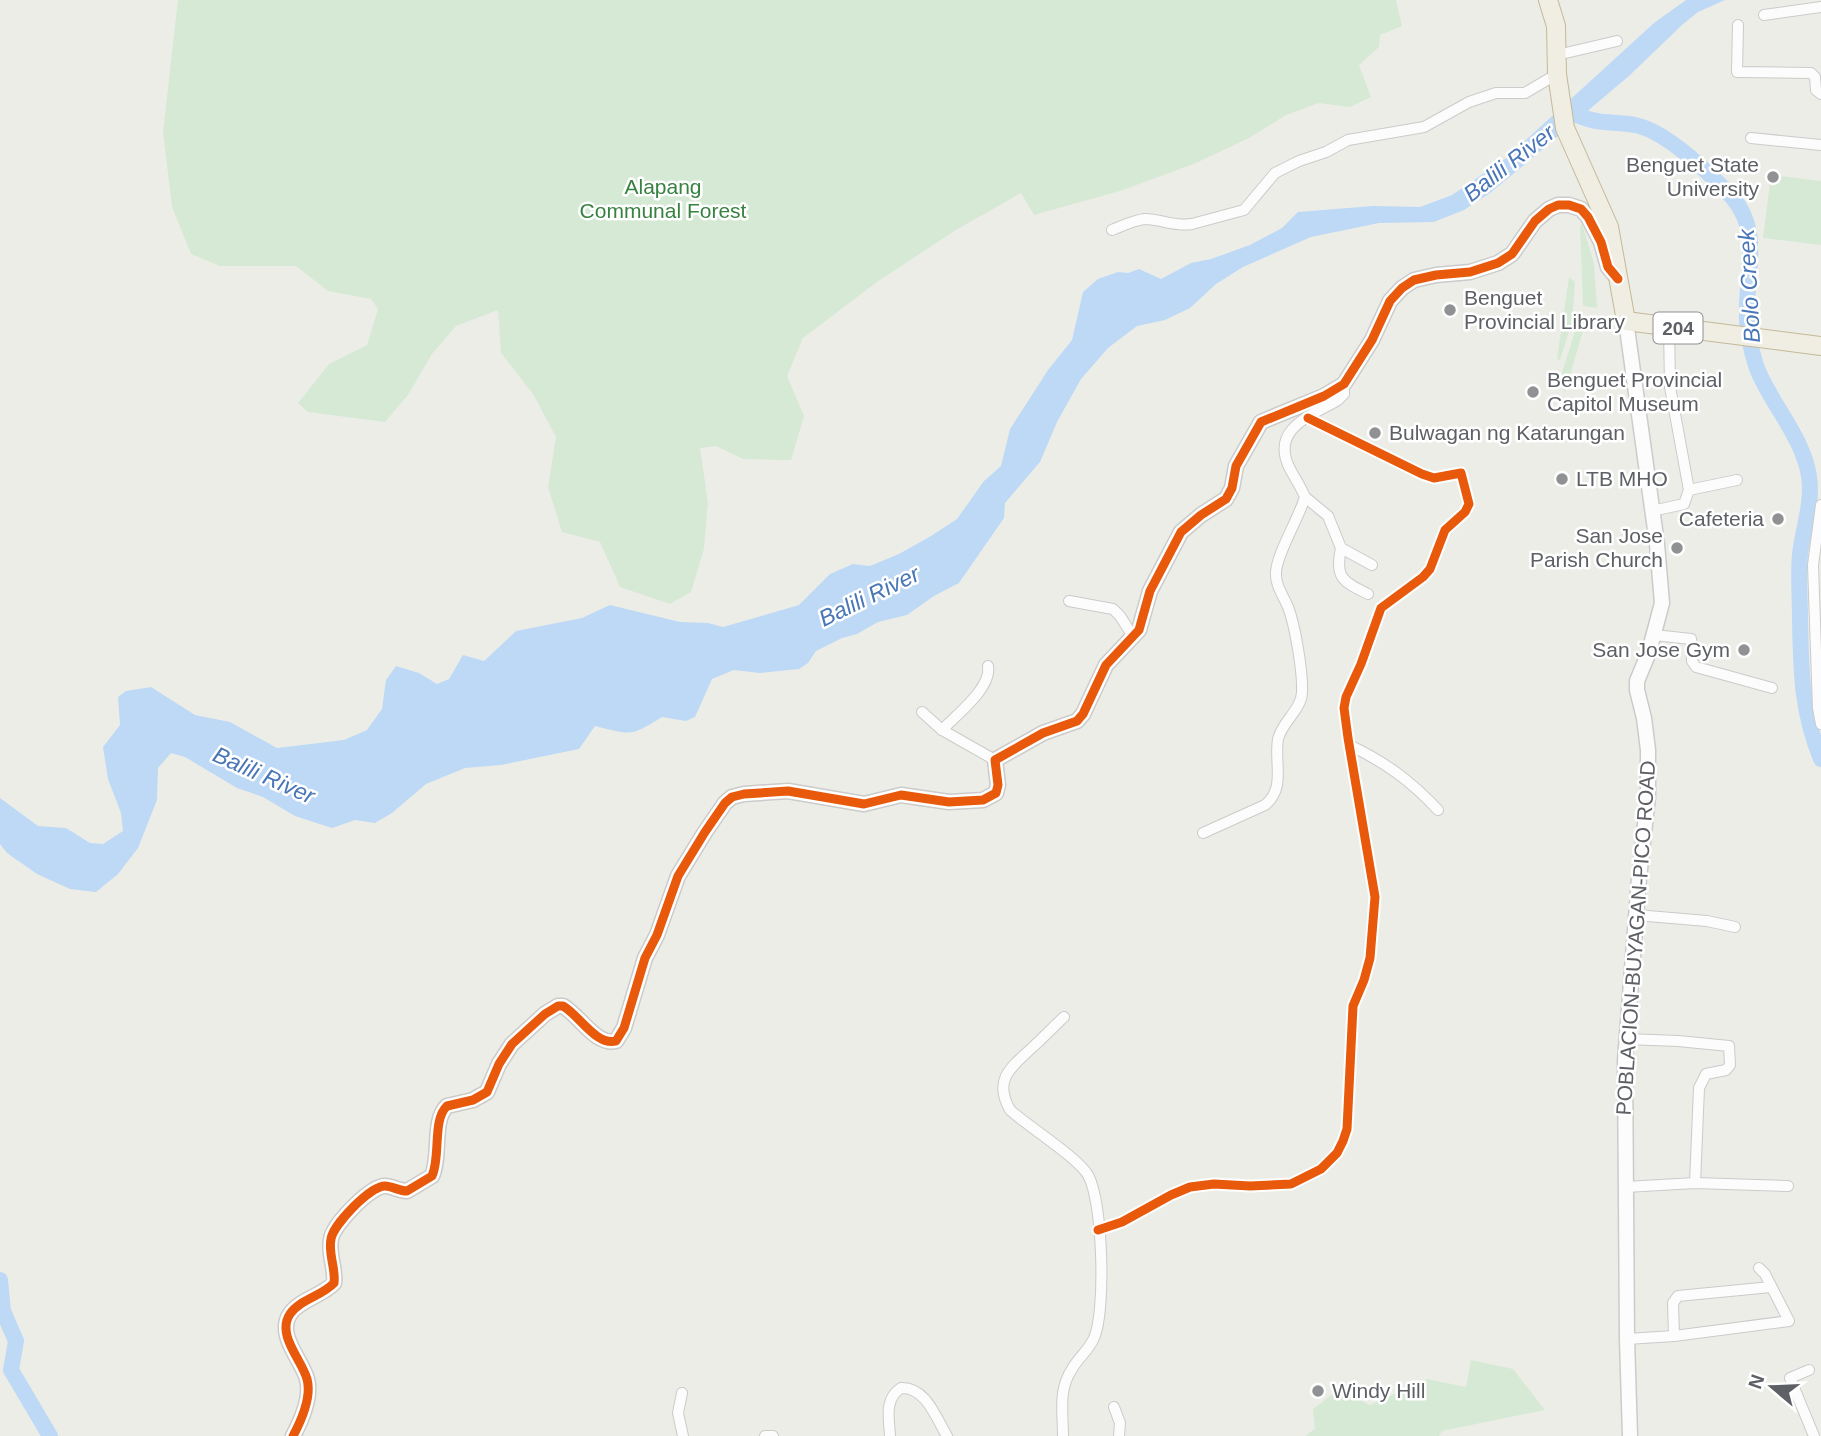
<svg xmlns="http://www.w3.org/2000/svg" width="1821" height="1436" font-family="Helvetica,sans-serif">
<rect width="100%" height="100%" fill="#edede8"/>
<!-- green -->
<g fill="#d6e9d5">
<polygon points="178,0 1396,0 1402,26 1380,35 1379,47 1359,65 1371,97 1350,107 1319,103 1286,115 1249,138 1196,163 1120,191 1034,215 1021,193 956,230 877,282 803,338 787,376 804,416 791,460 743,459 716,446 700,448 708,503 704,549 691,592 670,604 620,587 600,542 562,532 548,487 556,437 533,394 501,353 498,310 456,326 432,354 408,395 385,422 308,412 298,403 329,364 367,345 378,309 371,299 328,291 296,266 220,266 191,254 172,207 163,132"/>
<polygon points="1771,175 1821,181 1821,245 1763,238"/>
<polygon points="1582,224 1594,263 1597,308 1583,306 1580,226"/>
<polygon points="1569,277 1575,282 1572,322 1560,360 1557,359"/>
<polygon points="1579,319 1586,321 1565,392 1559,382"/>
<polygon points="1471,1360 1513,1369 1545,1410 1442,1431 1439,1436 1305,1436 1315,1429 1313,1409 1338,1390 1370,1405 1427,1379 1466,1387"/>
</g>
<!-- water -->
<path fill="#bdd9f6" d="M1686 0H1725L1698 12 1682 25 1630 75 1524 165 1490 193 1464 210 1434 222 1379 223 1311 237 1243 267 1216 284 1190 308 1165 320 1137 326 1108 348 1081 379 1057 422 1040 462 1005 503 1004 518 959 583 934 596 907 615 878 622 857 634 842 638 816 651 808 663 799 669 760 673 734 670 712 679 695 717 686 721 662 717C630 737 632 735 595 726L579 749 501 765 465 768 426 784 392 813 375 823 355 820 332 828 295 816 263 797 237 788 185 757 171 753 158 768 157 800 138 848 118 874 96 892 70 889 37 874 7 853 0 844V798L38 826 66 828 90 843 103 844 123 831 121 813 108 779 103 747 120 725 118 697 126 691 151 687 195 715 230 722 277 748 344 740 367 730 382 709 386 680 396 666 419 673 437 684 449 679 463 655 484 661 516 631 582 618 610 605 680 622 708 623 723 627 799 605 830 574 853 564 870 566 899 554 931 536 957 519 984 481 1001 466 1010 429 1048 370 1072 340 1083 292 1098 279 1118 272 1128 273 1139 269 1161 279 1191 263 1211 259 1250 245 1282 228 1298 212 1373 206 1420 207 1452 195 1505 159 1654 23Z"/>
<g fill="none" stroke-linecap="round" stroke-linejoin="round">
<!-- river -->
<g stroke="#bdd9f6" stroke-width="16">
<path d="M1573 113C1596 125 1611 121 1635 125 1666 131 1710 174 1732 197 1766 236 1741 284 1748 330 1750 344 1753 358 1758 371 1773 406 1803 438 1809 476 1813 503 1803 528 1800 554 1798 575 1800 597 1800 618 1801 670 1801 710 1821 759"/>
<polyline points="0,1280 3,1311 16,1341 11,1370 50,1436"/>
</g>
<defs>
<g id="street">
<polyline points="1764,15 1821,7"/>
<polyline points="1738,25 1737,72 1811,73 1815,77 1816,90 1821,94"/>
<polyline points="1557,55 1617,41"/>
<polyline points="1751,138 1821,145"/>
<path d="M1112 230C1122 226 1134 220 1145 219 1161 219 1175 227 1192 224L1244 210 1275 173 1299 161 1326 152 1348 140 1424 127 1469 102 1496 93H1525L1557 74"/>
<polyline points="1689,490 1737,480"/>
<polyline points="1305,497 1328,516 1341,548 1372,565"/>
<polyline points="1821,505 1813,565 1818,708 1821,724"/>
<polyline points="1652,511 1684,504 1689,490 1670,387 1669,327"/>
<path d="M1341 548C1335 578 1342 581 1368 594"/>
<polyline points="1069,601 1113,609 1120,616 1134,638"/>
<polyline points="1654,635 1691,639 1692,661 1696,667 1772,688"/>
<polyline points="922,712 942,730 995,760"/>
<path d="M942 730C956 715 992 688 988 666"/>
<path d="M1349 745C1385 762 1411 781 1438 810"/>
<path d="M1203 833 1265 805C1286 788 1274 763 1278 739 1282 722 1302 709 1302 692 1303 672 1295 625 1288 607 1283 595 1275 585 1276 572 1277 553 1299 518 1305 497 1301 487 1294 477 1289 467 1271 428 1311 416 1338 400L1344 394V384"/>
<polyline points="1636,915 1707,921 1735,927"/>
<polyline points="1626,1039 1678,1041 1729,1046 1730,1065 1726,1070 1706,1074 1699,1088 1695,1183"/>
<polyline points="1626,1187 1695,1183 1788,1186"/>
<polyline points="1098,1230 1122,1222 1171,1195 1190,1187 1214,1184 1250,1186 1291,1184 1321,1169 1337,1153 1343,1141 1347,1129 1353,1006 1364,980 1370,958 1375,897 1348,738 1344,708 1346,697 1361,664 1381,608 1423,577 1430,569 1445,530 1465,512 1469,504 1461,473 1434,478 1422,474 1308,418"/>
<polyline points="1674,1336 1673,1303 1678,1296 1771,1287"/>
<polyline points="1627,1339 1674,1336 1789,1321 1765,1274 1759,1268"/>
<polyline points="1809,1370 1790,1378 1814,1436"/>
<polyline points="682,1393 678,1413 683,1436"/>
<polyline points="1114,1407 1120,1423 1119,1436"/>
<polyline points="765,1436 773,1436"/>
<path d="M890 1436C889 1418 884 1399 901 1388 926 1387 936 1418 947 1436"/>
<path d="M1063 1436C1063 1412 1058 1390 1072 1369 1078 1358 1089 1350 1094 1338 1106 1312 1103 1201 1088 1175 1077 1157 1029 1127 1010 1110 992 1078 1013 1066 1035 1045 1045 1036 1054 1026 1064 1017"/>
</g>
<g id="secondary">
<polyline points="1626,321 1657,544 1662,603 1649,652 1637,681 1637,690 1644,718 1648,750 1648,797 1639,878 1625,1061 1627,1339 1630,1436"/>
<path d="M293 1436C301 1421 312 1397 307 1379 302 1360 276 1335 290 1314 299 1300 322 1296 334 1283 336 1269 328 1254 331 1239 333 1225 370 1186 385 1186 392 1186 399 1191 407 1191L432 1176C441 1156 432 1120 447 1106L473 1100 487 1092 499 1064 512 1044 545 1014 558 1006H563C579 1015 596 1046 616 1041L624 1028 645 958 657 935 678 876 705 832 725 803 732 797 744 794 788 791 864 804 901 795 949 802 983 800 996 793 998 785 995 760 1043 733 1077 721 1083 714 1106 665 1139 630 1150 591 1181 532 1201 515 1226 499 1232 488 1236 466 1261 422 1324 396 1344 384 1372 340 1390 301 1402 288 1414 280 1436 275 1470 272 1498 263 1512 254 1535 221 1549 209 1558 205H1569L1581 209 1588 217 1601 242 1608 267 1618 279"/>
</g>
<polyline id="highway" points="1548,0 1556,26 1557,74 1565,128 1609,227 1626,321 1821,346"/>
</defs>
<!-- street casing -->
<use href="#street" stroke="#cacbca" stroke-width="12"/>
<!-- secondary casing -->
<use href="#secondary" stroke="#cbcbcb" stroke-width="17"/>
<!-- highway casing -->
<use href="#highway" stroke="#c4b996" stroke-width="20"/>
<!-- street -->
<use href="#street" stroke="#fcfcfc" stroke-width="10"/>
<!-- secondary -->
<use href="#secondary" stroke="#fcfcfc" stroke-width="14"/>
<!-- highway -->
<use href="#highway" stroke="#f0ede2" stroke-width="18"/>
<defs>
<g id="cycleway">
<polyline points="1098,1230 1122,1222 1171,1195 1190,1187 1214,1184 1250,1186 1291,1184 1321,1169 1337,1153 1343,1141 1347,1129 1353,1006 1364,980 1370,958 1375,897 1348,738 1344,708 1346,697 1361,664 1381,608 1423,577 1430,569 1445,530 1465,512 1469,504 1461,473 1434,478 1422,474 1308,418"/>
<path d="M293 1436C301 1421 312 1397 307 1379 302 1360 276 1335 290 1314 299 1300 322 1296 334 1283 336 1269 328 1254 331 1239 333 1225 370 1186 385 1186 392 1186 399 1191 407 1191L432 1176C441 1156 432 1120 447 1106L473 1100 487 1092 499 1064 512 1044 545 1014 558 1006H563C579 1015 596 1046 616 1041L624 1028 645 958 657 935 678 876 705 832 725 803 732 797 744 794 788 791 864 804 901 795 949 802 983 800 996 793 998 785 995 760 1043 733 1077 721 1083 714 1106 665 1139 630 1150 591 1181 532 1201 515 1226 499 1232 488 1236 466 1261 422 1324 396 1344 384 1372 340 1390 301 1402 288 1414 280 1436 275 1470 272 1498 263 1512 254 1535 221 1549 209 1558 205H1569L1581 209 1588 217 1601 242 1608 267 1618 279"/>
</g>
</defs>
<!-- cycleway casing -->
<use href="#cycleway" stroke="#fff" stroke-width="13"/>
<!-- cycleway -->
<use href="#cycleway" stroke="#e8590c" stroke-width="9"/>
</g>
<!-- markers -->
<g fill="#8f9193" stroke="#fff" stroke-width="2.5">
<circle cx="1773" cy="177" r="7"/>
<circle cx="1450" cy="310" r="7"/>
<circle cx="1533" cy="392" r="7"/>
<circle cx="1375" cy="433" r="7"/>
<circle cx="1562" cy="479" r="7"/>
<circle cx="1778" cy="519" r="7"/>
<circle cx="1677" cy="548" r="7"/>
<circle cx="1744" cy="650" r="7"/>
<circle cx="1318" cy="1391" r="7"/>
</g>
<g text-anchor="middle" stroke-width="5" stroke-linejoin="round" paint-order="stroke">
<!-- shield labels -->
<rect fill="#fff" stroke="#8e9093" stroke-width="2" x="1653.5" y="312.5" width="49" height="31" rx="5"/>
<g font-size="19" font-weight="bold" fill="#5d6065">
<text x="1678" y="335">204</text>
</g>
<!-- poi labels -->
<g font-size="21" fill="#5d6065" stroke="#fff" text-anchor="start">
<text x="1759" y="172" text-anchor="end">Benguet State<tspan x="1759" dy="24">University</tspan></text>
<text x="1464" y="305">Benguet<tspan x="1464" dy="24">Provincial Library</tspan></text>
<text x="1547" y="387">Benguet Provincial<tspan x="1547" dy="24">Capitol Museum</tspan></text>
<text x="1389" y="440">Bulwagan ng Katarungan</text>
<text x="1576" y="486">LTB MHO</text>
<text x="1764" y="526" text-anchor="end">Cafeteria</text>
<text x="1663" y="543" text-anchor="end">San Jose<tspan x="1663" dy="24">Parish Church</tspan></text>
<text x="1730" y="657" text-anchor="end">San Jose Gym</text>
<text x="1332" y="1398">Windy Hill</text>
</g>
<!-- park labels -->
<g font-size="21" fill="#388241" stroke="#fff">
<text x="663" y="194">Alapang<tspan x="663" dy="24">Communal Forest</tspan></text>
</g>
<!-- street labels -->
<g font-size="21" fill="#5d6065" stroke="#fff">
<text transform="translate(1636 938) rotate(-86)" y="7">POBLACION-BUYAGAN-PICO ROAD</text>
</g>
<!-- water labels -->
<g font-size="23" font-style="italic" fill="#4876b6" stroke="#fff">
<text transform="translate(1509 163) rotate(-38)" y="8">Balili River</text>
<text transform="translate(1749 286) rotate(-93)" y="8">Bolo Creek</text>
<text transform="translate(869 596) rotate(-26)" y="8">Balili River</text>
<text transform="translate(264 775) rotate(24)" y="8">Balili River</text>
</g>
</g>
<!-- north arrow -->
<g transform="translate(1772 1387) rotate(289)" stroke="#ffffff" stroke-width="5" paint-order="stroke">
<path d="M0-5L12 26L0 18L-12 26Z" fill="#5d6065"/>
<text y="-10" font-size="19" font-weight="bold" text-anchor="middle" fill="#5d6065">N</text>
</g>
</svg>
